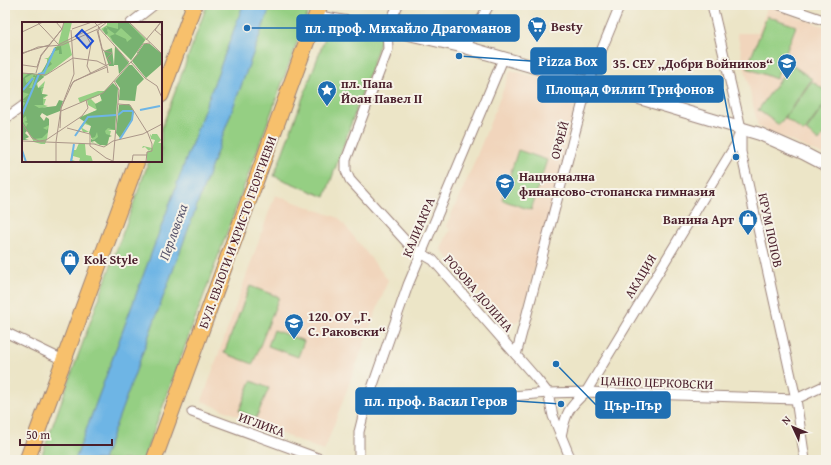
<svg xmlns="http://www.w3.org/2000/svg" width="831" height="465" font-family="'Gentium Book Plus',serif">
<rect width="100%" height="100%" fill="#f7f3e8"/>
<filter id="ink" filterUnits="userSpaceOnUse"><feTurbulence type="fractalNoise" baseFrequency=".025" numOctaves="2"/><feDisplacementMap in="SourceGraphic" scale="8" xChannelSelector="R" yChannelSelector="G"/><feConvolveMatrix kernelMatrix="1 2 1 2 8 2 1 2 1" color-interpolation-filters="sRGB"/></filter>
<filter id="wash" filterUnits="userSpaceOnUse"><feTurbulence type="fractalNoise" baseFrequency=".012" numOctaves="4" result="noise"/><feDisplacementMap in="SourceGraphic" scale="16" xChannelSelector="R" yChannelSelector="G"/><feGaussianBlur stdDeviation="0.9" result="paint"/><feColorMatrix in="noise" values="0 0 0 0 0 0 0 0 0 0 0 0 0 0 0 0 0 1.4 0 .05"/><feComposite in="paint" operator="in"/></filter>
<g filter="url(#wash)">
<rect width="100%" height="100%" fill="#ece5c7"/>
<!-- built -->
<g fill="#f1d5bc">
<polygon points="768,6 826,27 826,151 823,155 758,127 737,33 758,33"/>
<polygon points="511,70 579,89 546,228 522,315 519,320 515,323 510,323 505,322 441,249 450,229 446,226 470,173"/>
<polygon points="275,195 339,218 388,280 324,451 202,401"/>
</g>
<!-- green -->
<g fill="#95cf83" stroke="#707757">
<polygon points="207,5 311,5 143,460 40,460 149,161 161,161 161,130"/>
<polygon points="767,16 796,26 776,79 747,68"/>
<polygon points="350,31 372,33 382,37 325,197 274,176 326,35"/>
<polygon points="791,64 812,79 779,125 758,110"/>
<polygon points="812,81 826,91 826,102 804,132 785,118"/>
<polygon points="826,103 826,131 819,141 806,131"/>
<polygon points="518,150 547,160 531,210 502,200"/>
<polygon points="250,286 279,297 253,364 224,353"/>
<polygon points="274,330 304,341 298,357 268,346"/>
<polygon points="251,381 269,388 256,418 239,411"/>
</g>
<!-- water -->
<polygon fill="#6eb5e5" stroke="#5c6a88" points="243,5 271,5 103,460 75,460"/>
</g>
<g filter="url(#ink)">
<g fill="none" stroke-linecap="round" stroke-linejoin="round">
<defs>
<g id="minor">
<polyline points="398,5 387,29 388,49 346,160 346,171 350,180 412,248 433,260 536,378 548,393 553,416 571,460"/>
<polyline points="712,5 741,128 741,152 796,399 805,460"/>
<polyline points="780,5 826,21"/>
<polyline points="131,23 154,5"/>
<polyline points="465,47 489,5"/>
<polyline points="5,119 23,106"/>
<polyline points="5,332 63,360"/>
<polyline points="516,355 588,83 620,5"/>
<polyline points="365,408 548,393 586,392 796,399 826,385"/>
<polyline points="192,412 323,460"/>
<path d="M561 436C566 413 568 408 586 392L736 144 739 134"/>
<polyline points="359,460 359,432 365,408 408,285 503,59"/>
</g>
<polyline id="tertiary" points="316,17 387,29 465,47 569,77 760,134 803,153 826,165"/>
<g id="primary">
<polyline points="161,95 194,5"/>
<polyline points="27,460 137,161"/>
<polyline points="154,460 320,5"/>
</g>
</defs>
<!-- minor casing -->
<use href="#minor" stroke="#9b8279" stroke-width="11"/>
<!-- tertiary casing -->
<use href="#tertiary" stroke="#9b8279" stroke-width="14"/>
<!-- primary casing -->
<use href="#primary" stroke="#9b8279" stroke-width="17"/>
<!-- minor -->
<use href="#minor" stroke="#fff" stroke-width="9"/>
<!-- tertiary -->
<use href="#tertiary" stroke="#fff" stroke-width="12"/>
<!-- primary -->
<use href="#primary" stroke="#f7c06c" stroke-width="15"/>
</g>
</g>
<!-- icons -->
<defs>
<symbol id="supermarket-pin" viewBox="-11 -11 22 30"><path d="M0 17L-7.5 6A9.5 9.5 0 1 1 7.5 6Z" fill="#1f6fb2" stroke="#f7f3e8"/><path d="M-6-5.5h2.5l.6 2H6L4.5 2H-2.5L-4.4-4H-6ZM-1.5 3.2a1.3 1.3 0 1 0 .1 0ZM3 3.2a1.3 1.3 0 1 0 .1 0Z" fill="#fff"/></symbol>
<symbol id="school-pin" viewBox="-11 -11 22 30"><path d="M0 17L-7.5 6A9.5 9.5 0 1 1 7.5 6Z" fill="#1f6fb2" stroke="#f7f3e8"/><path d="M0-5L7-2L0 1L-7-2ZM-4 1L0 2.5L4 1V4Q0 6-4 4Z" fill="#fff"/></symbol>
<symbol id="sight-pin" viewBox="-11 -11 22 30"><path d="M0 17L-7.5 6A9.5 9.5 0 1 1 7.5 6Z" fill="#1f6fb2" stroke="#f7f3e8"/><path d="M0-6L1.8-2.2L6-1.7L2.9 1.2L3.7 5.4L0 3.3L-3.7 5.4L-2.9 1.2L-6-1.7L-1.8-2.2Z" fill="#fff"/></symbol>
<symbol id="shop-pin" viewBox="-11 -11 22 30"><path d="M0 17L-7.5 6A9.5 9.5 0 1 1 7.5 6Z" fill="#1f6fb2" stroke="#f7f3e8"/><path d="M-5-2.5h2.3a2.7 3.5 0 0 1 5.4 0H5L5.5 6h-11ZM-1.5-2.5h3a1.5 2.3 0 0 0-3 0Z" fill="#fff"/></symbol>
</defs>
<g fill-rule="evenodd">
<use href="#supermarket-pin" x="526" y="15" width="22" height="30"/>
<use href="#school-pin" x="776" y="52" width="22" height="30"/>
<use href="#sight-pin" x="316" y="79" width="22" height="30"/>
<use href="#school-pin" x="494" y="172" width="22" height="30"/>
<use href="#shop-pin" x="737" y="208" width="22" height="30"/>
<use href="#shop-pin" x="59" y="248" width="22" height="30"/>
<use href="#school-pin" x="283" y="312" width="22" height="30"/>
</g>
<g text-anchor="middle" stroke-width="4" stroke-linejoin="round" paint-order="stroke">
<!-- poi labels -->
<g font-size="13" font-weight="bold" fill="#4a1f2b" stroke="#f7f3e8" text-anchor="start">
<text x="551" y="31">Besty</text>
<text x="773" y="68" text-anchor="end">35. СЕУ „Добри Войников“</text>
<text x="341" y="88">пл. Папа<tspan x="341" dy="15">Йоан Павел II</tspan></text>
<text x="519" y="181">Национална<tspan x="519" dy="15">финансово-стопанска гимназия</tspan></text>
<text x="734" y="224" text-anchor="end">Ванина Арт</text>
<text x="84" y="264">Kok Style</text>
<text x="308" y="321">120. ОУ „Г.<tspan x="308" dy="15">С. Раковски“</tspan></text>
</g>
<!-- street labels -->
<g font-size="13" fill="#4a1f2b" stroke="#f7f3e8">
<text transform="translate(559 140) rotate(-75)" y="5">ОРФЕЙ</text>
<text transform="translate(418 227) rotate(-67)" y="5">КАЛИАКРА</text>
<text transform="translate(771 230) rotate(78)" y="5">КРУМ ПОПОВ</text>
<text transform="translate(237 232) rotate(-70)" y="5">БУЛ. ЕВЛОГИ И ХРИСТО ГЕОРГИЕВИ</text>
<text transform="translate(640 276) rotate(-59)" y="5">АКАЦИЯ</text>
<text transform="translate(479 293) rotate(49)" y="5">РОЗОВА ДОЛИНА</text>
<text transform="translate(657 382) rotate(2)" y="5">ЦАНКО ЦЕРКОВСКИ</text>
<text transform="translate(262 424) rotate(20)" y="5">ИГЛИКА</text>
</g>
<!-- water labels -->
<g font-size="14" font-style="italic" fill="#57546c" stroke="#f7f3e8">
<text transform="translate(173 232) rotate(-70)" y="5">Перловска</text>
</g>
</g>
<!-- overview -->
<g transform="translate(22 22)">
<rect width="140" height="140" fill="#ece5c7"/>
<path d="M42 0H50L46 17 50 33 15 60 16 66 23 59 20 72 26 73 21 77H24L22 83 26 84 12 89 19 102 27 103 25 117 23 122H19L12 120 0 100V51L18 52 20 49 25 42V37L22 36H26L36 23ZM85 0H106L124 17 109 38 79 7 85 3ZM76 69H83L93 108H86L89 109 85 124 70 121 69 120 76 122 69 116V104L63 102 60 106 67 110H61L59 106 57 109 58 105 63 100 58 95 75 88 66 83 65 78 69 77 74 82 80 78 78 73 58 81 56 76ZM128 112 130 114V112H135L139 118 136 121H140V140L125 139V130L128 129 129 127 127 129 123 125 120 126 121 124 130 126 133 118 129 117ZM57 121 63 122 64 133 69 134 71 140H57L58 136 51 134 50 138 56 140H48L52 122 51 128H54Z" fill="#95cf83"/>
<path d="M96 0H106L123 18 109 38 87 16 91 19 88 14 93 12 104 17 105 20 110 16 99 6 93 12 86 7 85 8 86 11 84 13 81 8 83 5 86 7 84 4 96 7ZM122 22H128L140 32V42L124 56 110 39ZM39 24 40 32H37V28L33 29 27 38 30 42 18 52 22 55 14 62 16 66 22 65 19 67 20 72 26 73 21 75V83H12L17 86 34 84 37 78 41 79 38 89 25 94 20 91 18 94 22 99 24 95 27 97V103L21 106 25 108 26 106V110L20 116 12 117 5 109 3 111 7 115 3 117 7 118H0V98L4 105 6 101 2 100 5 99 4 94 0 97V86L3 81 0 79H4L0 78 7 72 0 70 1 56 7 51H12L3 56 4 61 12 56 7 66H10L13 55H11L12 52 13 54 20 50 33 25ZM93 24 107 41 97 52 96 43H92ZM90 26 92 44H87L82 29ZM107 43H110L122 57 115 64 113 79 97 78 98 66 93 59ZM91 61 96 66 93 108 86 106 83 109 84 112 90 114 87 115 85 123H78L73 119 69 120V117L72 118 76 115 75 110 73 115 70 116 67 111 69 104 57 96 75 88 73 82 80 79 78 73ZM107 82 112 89 110 98 98 116 94 111 97 83Z" fill="#78b271"/>
<path fill="none" stroke="#6eb5e5" stroke-width="2" d="M1 68 11 56M118 88 138 84M0 93 17 52 22 51 33 26M96 93 101 89H112M53 114 66 95 94 93M98 117 110 98 111 90M0 128 4 140M49 140 52 122"/>
<path fill="none" stroke="#ab9689" stroke-width="1" d="M15 0 24 9M72 0 78 6 76 9 80 26M107 0 140 32M139 0 133 8 140 14M76 5 107 40M50 7 70 0M23 8 36 22M75 8 84 43M0 10 21 0M64 13 69 22 65 44 69 52M124 18 139 0M36 23 82 0M0 31 27 23M115 31 121 22 128 21M0 32 16 25 40 23 76 7 85 0M109 40 123 56 135 64 140 76M1 43 15 45 19 33 40 7 34 0M0 51 24 53 51 36 75 39 85 44 86 51M14 51 19 34 40 7 42 0M48 65 52 59 85 45M96 82 108 83 125 110M39 89 81 71 117 31M0 101 10 116 17 119 24 118 60 94 66 86 64 78M38 106 39 86 51 60 89 41 85 36 90 31 82 29 79 25M45 106 68 112V124L84 136 91 139M0 119 72 122 82 125 91 119 121 112 140 102M34 120 39 86 52 52 49 8M34 121V140M91 140 97 68 92 59M110 140 111 133H125M116 140H132M124 140 125 130 130 129V122L125 109"/>
<path fill="#1d4ed8" fill-opacity="0.15" stroke="#1d4ed8" stroke-width="2" d="M60 8 71 19 65 26 54 14Z"/>
<rect width="140" height="140" fill="none" stroke="#4a1f2b" stroke-width="2"/>
</g>
<!-- callouts -->
<path fill="none" stroke="#1f6fb2" stroke-width="1.5" d="M247 28L297 28M459 56L531 61M736 157L723 89M561 404L516 401M556 364L596 405"/>
<g fill="#1f6fb2" stroke="#f7f3e8" stroke-width="1.5">
<circle cx="247" cy="28" r="4"/>
<circle cx="459" cy="56" r="4"/>
<circle cx="736" cy="157" r="4"/>
<circle cx="561" cy="404" r="4"/>
<circle cx="556" cy="364" r="4"/>
</g>
<g fill="#1f6fb2" stroke="#1f6fb2" stroke-width="1.5">
<rect x="297" y="15" width="222" height="26" rx="4"/>
<rect x="531" y="48" width="75" height="26" rx="4"/>
<rect x="538" y="76" width="185" height="26" rx="4"/>
<rect x="356" y="388" width="160" height="26" rx="4"/>
<rect x="596" y="392" width="74" height="26" rx="4"/>
</g>
<g font-size="14" text-anchor="middle" font-weight="bold" fill="#fff">
<text x="408" y="33">пл. проф. Михайло Драгоманов</text>
<text x="568" y="66">Pizza Box</text>
<text x="630" y="94">Площад Филип Трифонов</text>
<text x="436" y="406">пл. проф. Васил Геров</text>
<text x="633" y="410">Цър-Пър</text>
</g>
<!-- margin -->
<rect width="831" height="465" fill="none" stroke="#f7f3e8" stroke-width="20"/>
<!-- north arrow -->
<g transform="translate(793 427) rotate(314)" stroke="#f7f3e8" stroke-width="3" paint-order="stroke">
<path d="M0-3L7 15L0 10L-7 15Z" fill="#4a1f2b"/>
<text y="-6" font-size="11" font-weight="bold" text-anchor="middle" fill="#4a1f2b">N</text>
</g>
<!-- scale -->
<path d="M20 439v6h92v-6" fill="none" stroke="#4a1f2b" stroke-width="2"/>
<text x="26" y="439" font-size="12" fill="#4a1f2b" stroke="#f7f3e8" stroke-width="3" paint-order="stroke">50 m</text>
</svg>
